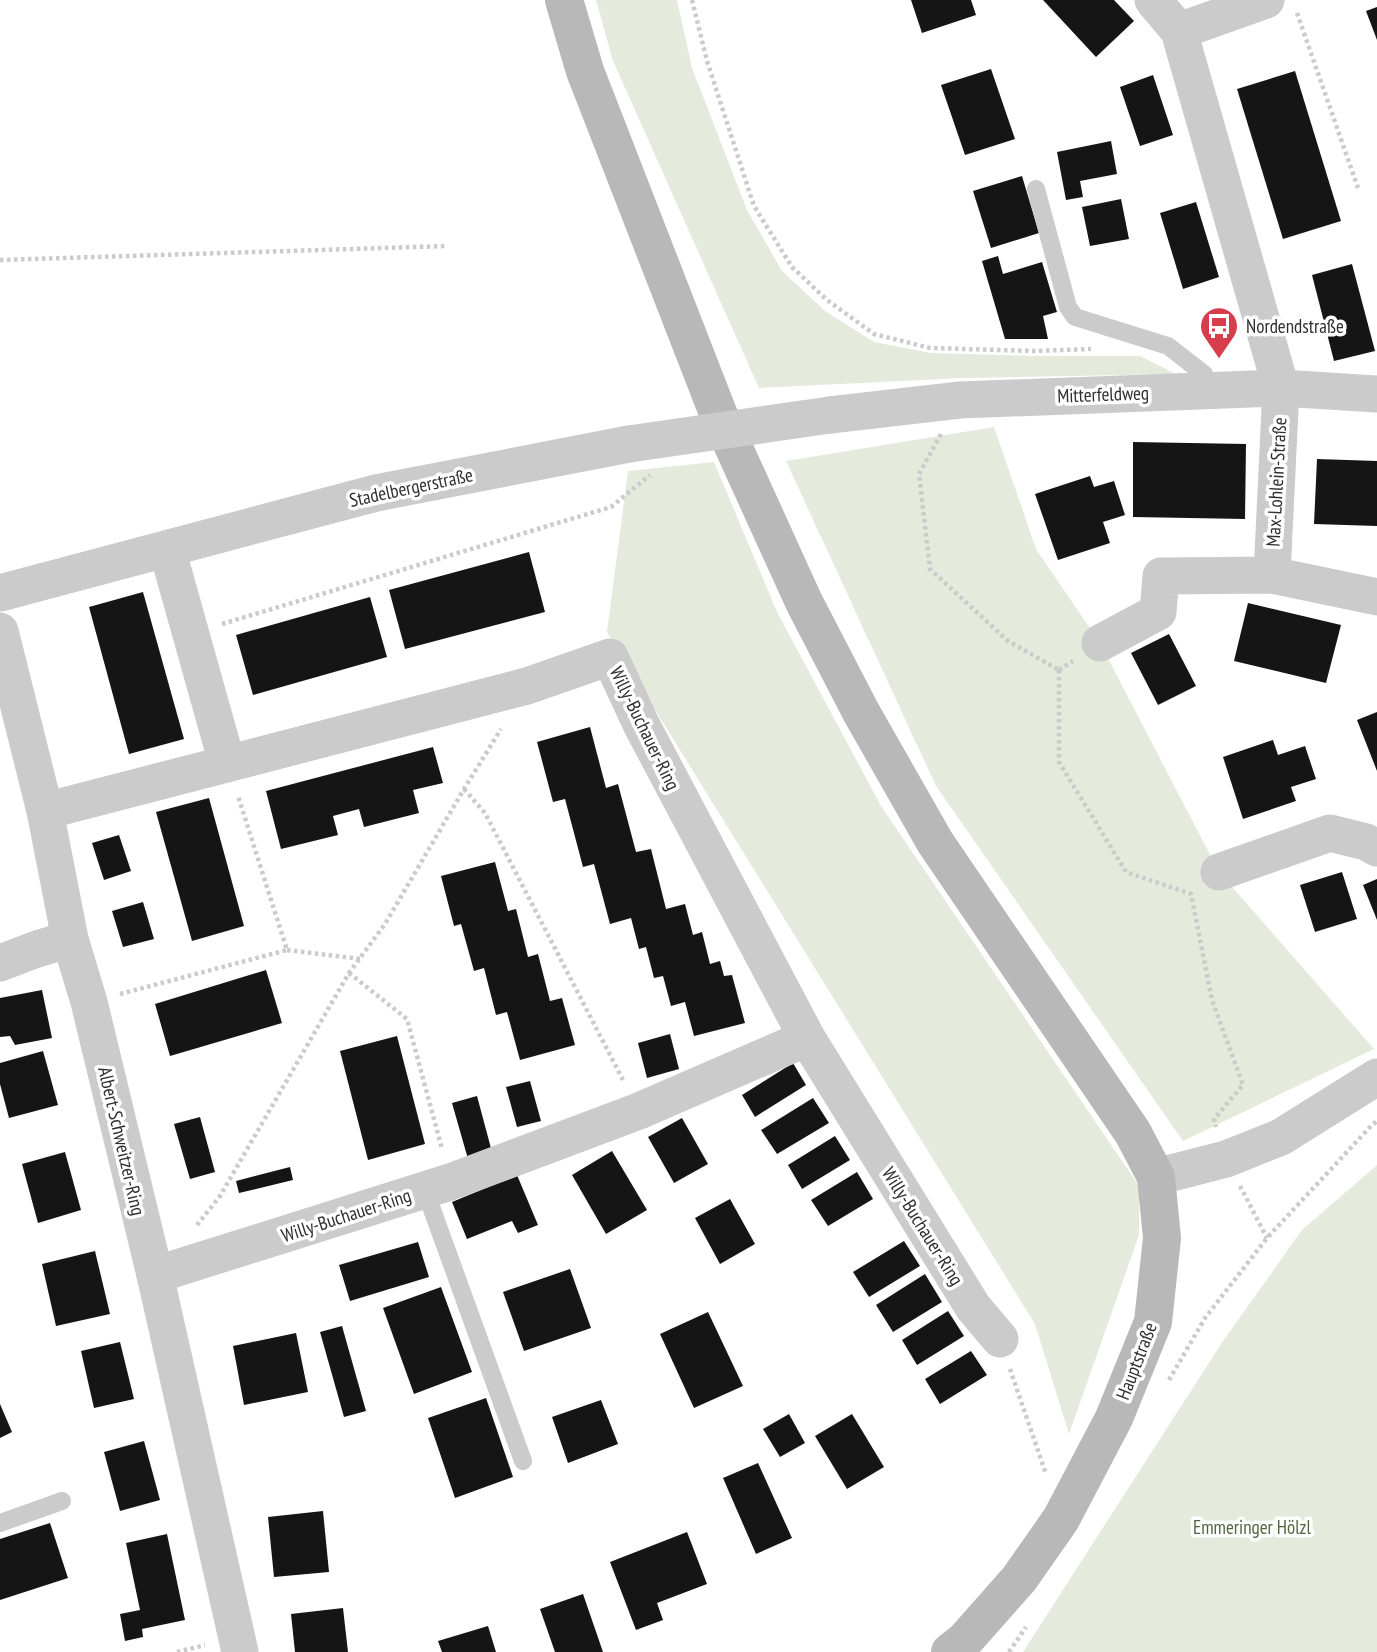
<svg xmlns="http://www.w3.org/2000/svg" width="1377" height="1652" font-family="'PT Sans Narrow',sans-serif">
<rect width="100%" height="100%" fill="#fff"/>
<!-- green -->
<g fill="#e4eadc">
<polygon points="596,0 677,0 692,68 747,210 782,271 825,311 874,342 931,353 1034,356 1140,356 1176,374 963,378 759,388 613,61"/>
<polygon points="994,427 1036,549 1100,643 1219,872 1374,1049 1183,1141 936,786 786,461"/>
<polygon points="714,462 777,612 881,806 1139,1186 1139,1235 1069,1434 1035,1324 607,632 628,471"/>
<polygon points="1377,1165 1377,1652 1023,1652 1223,1341 1302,1230"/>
</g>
<!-- building -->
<g fill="#151515">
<polygon points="911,0 971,0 976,15 922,33"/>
<polygon points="1043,0 1114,0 1134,21 1096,57"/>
<polygon points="1377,7 1377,40 1366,11"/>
<polygon points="991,69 1015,139 965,155 941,85"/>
<polygon points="1295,71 1341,221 1283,239 1237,89"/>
<polygon points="1153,75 1173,135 1140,146 1120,87"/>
<polygon points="1111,141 1117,174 1080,181 1083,197 1066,200 1057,152"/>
<polygon points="1022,176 1039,233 991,248 973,191"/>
<polygon points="1121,199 1129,239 1090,246 1082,207"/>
<polygon points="1196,202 1219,277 1183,289 1160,213"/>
<polygon points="998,256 1003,274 1042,262 1057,312 1043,316 1048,339 1005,339 982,261"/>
<polygon points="1352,264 1375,351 1334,361 1312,275"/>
<polygon points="1133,442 1246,444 1245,519 1133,517"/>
<polygon points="1317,459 1377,461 1377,526 1314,524"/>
<polygon points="1090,476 1094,487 1114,481 1125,515 1103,522 1110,543 1058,560 1035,494"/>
<polygon points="529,552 545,612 405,649 389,590"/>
<polygon points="143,592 184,739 129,754 89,607"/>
<polygon points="370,597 387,657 253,695 236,635"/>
<polygon points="1248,603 1341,625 1326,683 1234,661"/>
<polygon points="1169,634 1196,686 1158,705 1131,653"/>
<polygon points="1377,712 1377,771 1357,720"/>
<polygon points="590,727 606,788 618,784 636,852 651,849 666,909 685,904 693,935 702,932 710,964 720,961 724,976 732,975 745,1023 694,1036 685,1002 671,1006 663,976 654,978 646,947 639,949 631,918 610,924 594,864 583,867 565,799 553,802 537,742"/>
<polygon points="1273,740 1278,755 1305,746 1316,779 1291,787 1296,801 1243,819 1223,757"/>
<polygon points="433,747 443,783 413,790 419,813 364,827 359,809 333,816 338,835 281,849 266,791"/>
<polygon points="209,798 244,926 192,941 156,812"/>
<polygon points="119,835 131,871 104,880 92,843"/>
<polygon points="495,862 508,911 516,909 528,957 538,954 550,1001 562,998 575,1045 520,1060 507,1012 496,1015 484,968 474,971 461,924 454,926 441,876"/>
<polygon points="1342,872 1357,919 1315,932 1300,885"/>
<polygon points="1377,879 1377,920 1363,885"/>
<polygon points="143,902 154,939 123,947 112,911"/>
<polygon points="266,970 282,1023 170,1056 155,1004"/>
<polygon points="42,990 52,1038 15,1045 10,1036 0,1037 0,998"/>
<polygon points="670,1034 679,1069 647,1078 638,1043"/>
<polygon points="397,1036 425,1144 368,1160 340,1051"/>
<polygon points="43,1051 58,1105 9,1118 0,1084 0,1063"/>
<polygon points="793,1063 806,1085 755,1117 742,1095"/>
<polygon points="530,1081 541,1121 517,1127 506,1087"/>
<polygon points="477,1096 492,1152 468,1159 452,1103"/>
<polygon points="813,1098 829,1123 777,1154 761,1130"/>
<polygon points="200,1117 215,1172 190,1179 174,1124"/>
<polygon points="682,1118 708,1164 674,1183 648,1137"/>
<polygon points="835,1136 850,1160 802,1189 788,1165"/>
<polygon points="612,1151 647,1210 606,1234 572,1175"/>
<polygon points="65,1152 81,1210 38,1223 22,1164"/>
<polygon points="290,1167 293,1180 239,1193 236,1181"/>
<polygon points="857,1172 873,1199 828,1226 811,1200"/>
<polygon points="517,1175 538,1225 518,1233 512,1221 467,1239 452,1202"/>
<polygon points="730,1199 755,1244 720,1264 695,1218"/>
<polygon points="904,1241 920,1266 869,1297 853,1272"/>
<polygon points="418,1242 429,1277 350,1301 339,1265"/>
<polygon points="95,1251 110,1314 56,1326 42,1264"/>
<polygon points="570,1269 591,1328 524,1351 503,1292"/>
<polygon points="925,1274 942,1302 893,1332 876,1305"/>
<polygon points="441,1287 472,1372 414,1394 383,1308"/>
<polygon points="948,1311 964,1336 917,1365 902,1340"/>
<polygon points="708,1312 743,1386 694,1408 660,1334"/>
<polygon points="342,1326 366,1411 344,1417 320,1332"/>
<polygon points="296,1333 308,1392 244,1405 233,1346"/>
<polygon points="120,1342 134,1399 94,1408 81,1351"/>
<polygon points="971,1351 987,1375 940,1404 925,1379"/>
<polygon points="486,1398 513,1477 455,1498 428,1418"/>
<polygon points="601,1400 618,1444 568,1463 552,1417"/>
<polygon points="0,1404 12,1432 0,1438"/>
<polygon points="789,1414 805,1443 780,1457 763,1429"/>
<polygon points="852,1414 884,1467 847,1489 815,1436"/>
<polygon points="144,1441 160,1500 120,1511 104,1452"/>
<polygon points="758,1463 792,1538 756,1554 723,1478"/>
<polygon points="323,1511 329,1572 274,1577 268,1517"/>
<polygon points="50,1523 68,1578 0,1600 0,1539"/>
<polygon points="687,1532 707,1584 657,1603 663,1620 636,1630 610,1562"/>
<polygon points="167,1534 185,1620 142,1629 143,1637 125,1641 120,1614 140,1610 126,1543"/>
<polygon points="583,1594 603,1652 555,1652 540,1609"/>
<polygon points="343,1608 348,1652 295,1652 291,1614"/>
<polygon points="488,1626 496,1652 442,1652 438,1641"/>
</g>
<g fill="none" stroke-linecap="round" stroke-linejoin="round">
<!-- path -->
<g stroke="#cbcbcb" stroke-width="4.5" stroke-dasharray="3.5 3.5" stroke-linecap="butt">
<polyline points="692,0 707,61 754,206 792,267 827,300 874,334 930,348 1034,351 1091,349"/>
<polyline points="1297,13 1358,188"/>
<polyline points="0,260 447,246"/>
<polyline points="941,434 919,474 930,569 1008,641 1059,670"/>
<polyline points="222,624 611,507 650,475"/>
<polyline points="1059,670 1059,762 1126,872 1191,894 1212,1000 1243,1085 1214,1119 1216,1127"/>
<polyline points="1059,670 1073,661"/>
<polyline points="464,789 485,813 624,1082"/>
<polyline points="287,950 361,959"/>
<polyline points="349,973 407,1019 442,1149"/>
<polyline points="120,994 287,950 238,796"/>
<polyline points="1240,1186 1267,1238"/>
<polyline points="197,1225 220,1196 349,973 385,924 464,789 501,729"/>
<polyline points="1010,1369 1046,1474"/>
<polyline points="1169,1380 1205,1318 1267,1238 1371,1126 1377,1121"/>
<polyline points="177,1652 205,1645"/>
<polyline points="1009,1652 1026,1627"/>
</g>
<!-- lane -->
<g stroke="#cbcbcb" stroke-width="18">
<polyline points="1036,189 1068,307 1075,317 1168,346 1204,374 1205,391"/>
<polyline points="425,1190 523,1461"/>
<polyline points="0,1523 62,1501"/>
</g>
<!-- street -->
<g stroke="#cbcbcb" stroke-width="37">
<polyline points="1153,0 1179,31 1281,388 1272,575"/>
<polyline points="1179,31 1266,0"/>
<polyline points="830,415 960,400 1281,388 1377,394"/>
<polyline points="167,549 227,763"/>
<polyline points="0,593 376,493 629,444"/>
<polyline points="0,631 45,811 70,939 89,1002 155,1275 240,1652"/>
<polyline points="1100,643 1158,612 1161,576 1272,575 1377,597"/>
<polyline points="45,811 527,686 610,657 641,724 807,1038 973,1307 1000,1339"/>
<polyline points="1219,872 1330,833 1366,842 1377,848"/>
<polyline points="0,963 37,949 70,939"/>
<polyline points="1156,1177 1226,1159 1281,1137 1377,1077"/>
<polyline points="155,1275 450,1182 639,1111 807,1038"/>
</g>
<!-- secondary -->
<polyline stroke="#b8b8b8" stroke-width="38" points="564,0 585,71 718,413 804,602 861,712 935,842 1133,1133 1156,1177 1162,1238 1153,1322 1114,1418 1061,1519 1019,1579 965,1640 950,1652"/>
<!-- street-bridge -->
<polyline stroke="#cbcbcb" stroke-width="37" points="629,444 830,415"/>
</g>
<!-- icons -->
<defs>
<symbol id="bus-pin" viewBox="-11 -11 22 30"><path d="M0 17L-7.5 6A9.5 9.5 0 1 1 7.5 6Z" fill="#d73d4b" stroke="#fff"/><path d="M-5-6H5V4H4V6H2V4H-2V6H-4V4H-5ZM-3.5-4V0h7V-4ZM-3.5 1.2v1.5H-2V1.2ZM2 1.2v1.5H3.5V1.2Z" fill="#fff"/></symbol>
</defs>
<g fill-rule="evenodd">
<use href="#bus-pin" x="1197" y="304" width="44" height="60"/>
</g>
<g text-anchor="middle" stroke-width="7" stroke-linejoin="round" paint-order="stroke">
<!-- poi labels -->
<g font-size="19" fill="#2e2e2e" stroke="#fff" text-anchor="start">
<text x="1246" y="333">Nordendstraße</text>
</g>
<!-- street labels -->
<g font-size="19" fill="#2e2e2e" stroke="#fff">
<text transform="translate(1103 394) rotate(-2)" y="7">Mitterfeldweg</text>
<text transform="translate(1276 482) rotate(-87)" y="7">Max-Lohlein-Straße</text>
<text transform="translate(411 487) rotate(-12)" y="7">Stadelbergerstraße</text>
<text transform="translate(645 728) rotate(64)" y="7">Willy-Buchauer-Ring</text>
<text transform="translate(122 1141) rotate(77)" y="7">Albert-Schweitzer-Ring</text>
<text transform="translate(346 1215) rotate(-18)" y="7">Willy-Buchauer-Ring</text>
<text transform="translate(923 1226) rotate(58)" y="7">Willy-Buchauer-Ring</text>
<text transform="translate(1136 1361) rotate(-69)" y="7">Hauptstraße</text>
</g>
<!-- park labels -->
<g font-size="19" fill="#51653f" stroke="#fff">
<text x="1252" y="1534">Emmeringer Hölzl</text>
</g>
</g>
</svg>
